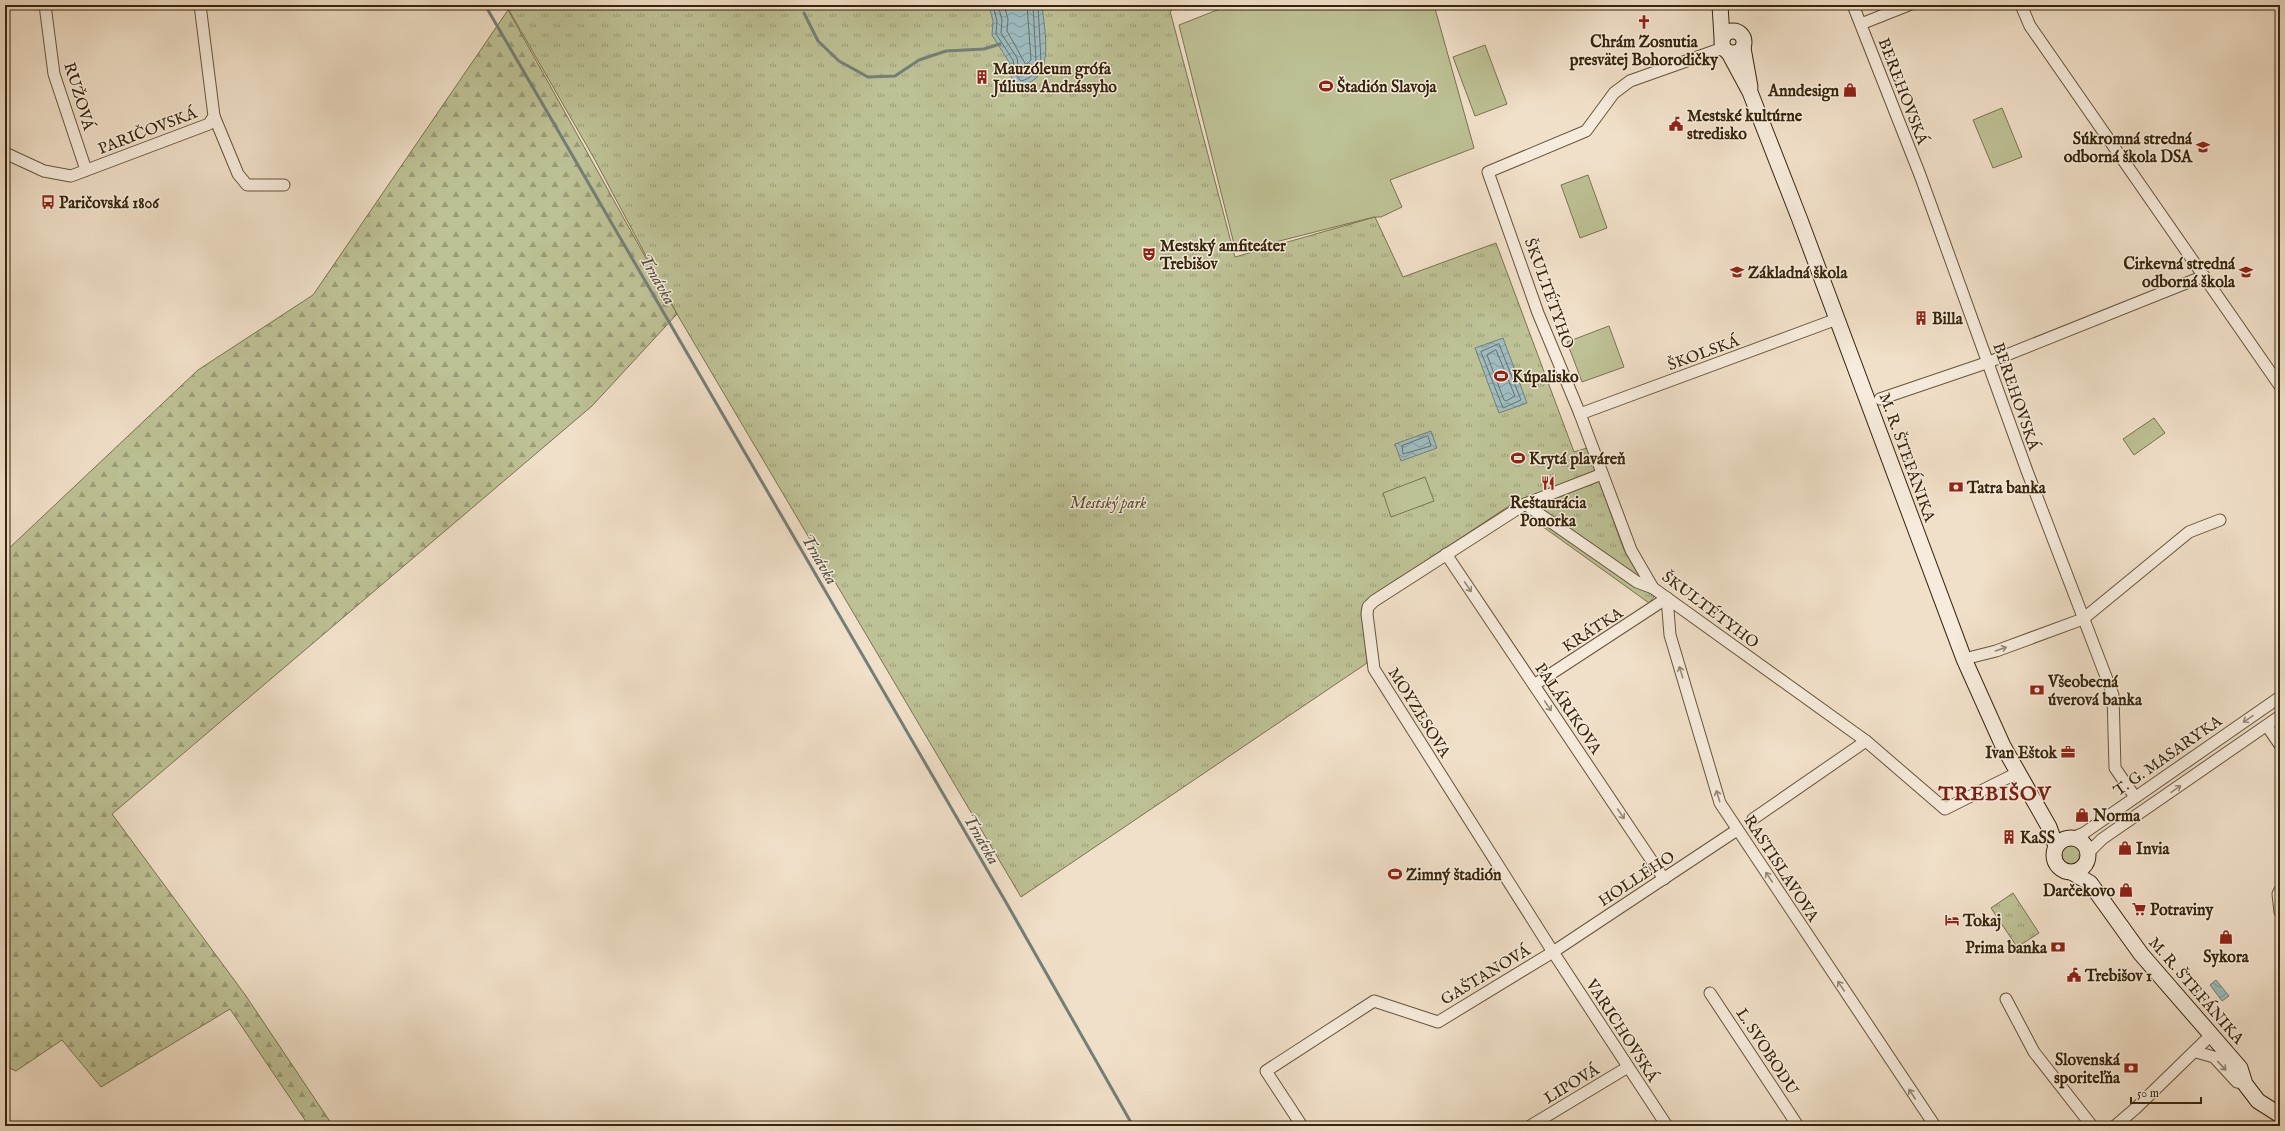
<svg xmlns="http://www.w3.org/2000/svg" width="2285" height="1131" font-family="'IM FELL English',serif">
<defs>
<pattern id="grass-tufts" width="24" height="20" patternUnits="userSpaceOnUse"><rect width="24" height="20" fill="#bdc195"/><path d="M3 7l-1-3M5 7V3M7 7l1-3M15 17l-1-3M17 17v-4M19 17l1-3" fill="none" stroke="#9a9d78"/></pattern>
<pattern id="forest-firs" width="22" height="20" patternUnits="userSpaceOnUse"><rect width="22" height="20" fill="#bdc195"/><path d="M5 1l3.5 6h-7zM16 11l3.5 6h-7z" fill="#9a9d78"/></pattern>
<pattern id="water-waves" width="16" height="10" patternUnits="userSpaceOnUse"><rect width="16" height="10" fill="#9ebbbf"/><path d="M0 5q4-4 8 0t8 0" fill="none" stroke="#82989a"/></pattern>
</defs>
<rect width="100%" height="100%" fill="#f1e0c9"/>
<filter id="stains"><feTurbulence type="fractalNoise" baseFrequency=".005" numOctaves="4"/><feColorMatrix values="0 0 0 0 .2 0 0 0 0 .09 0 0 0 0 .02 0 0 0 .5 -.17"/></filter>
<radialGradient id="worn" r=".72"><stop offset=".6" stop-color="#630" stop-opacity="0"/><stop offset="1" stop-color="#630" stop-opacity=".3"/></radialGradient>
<!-- grass -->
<g fill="url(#grass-tufts)" stroke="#7a7350">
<polygon points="506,5 1181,5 1170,11 1235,257 1375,217 1403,277 1496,243 1574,452 1587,448 1624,550 1641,579 1653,592 1654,597 1649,603 1521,511 1515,502 1370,598 1363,614 1367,663 1021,897 677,314 595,160"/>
<circle cx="2071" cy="855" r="10"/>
<polygon points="2013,893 2039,933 2017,947 1991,908"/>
</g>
<!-- forest -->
<polygon fill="url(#forest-firs)" stroke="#7a7350" points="508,10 677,314 592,406 112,814 246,996 333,1126 309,1126 230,1009 101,1087 62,1040 16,1071 5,1066 5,552 198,370 313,295"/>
<!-- pitch -->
<g fill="#bdc195" stroke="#7a7350">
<polygon points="1230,5 1434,5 1474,148 1390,180 1402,207 1381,217 1374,217 1236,252 1179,25"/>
<polygon points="1485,45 1507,104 1475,116 1453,57"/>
<polygon points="2002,108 2022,157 1993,168 1973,120"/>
<polygon points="1588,175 1607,228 1580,238 1561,185"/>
<polygon points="1609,326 1624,367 1582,382 1567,342"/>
<polygon points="2154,418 2165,433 2134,455 2123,439"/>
<polygon points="1425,477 1434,501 1391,517 1383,493"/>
</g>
<!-- water -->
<g fill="url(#water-waves)" stroke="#757f77">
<path d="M989 5H1042C1044 30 1057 81 1020 85L1014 82 1011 76 1009 62 992 35 993 21Z"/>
<polygon points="1503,338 1527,403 1499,413 1475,348"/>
<polygon points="1431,431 1437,448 1401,461 1395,444"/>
<polygon points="2216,980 2229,996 2222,1001 2210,985"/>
</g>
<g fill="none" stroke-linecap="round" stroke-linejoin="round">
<!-- shore -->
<g stroke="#6a7066" stroke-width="1">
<path d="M993 5 997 21 996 34 1013 60 1015 74 1021 81C1030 79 1039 71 1041 62L1038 5"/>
<polyline points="998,5 1002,20 1001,33 1017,58 1019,72 1022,75 1034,66 1036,61 1033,5"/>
<polyline points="1004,5 1008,19 1007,31 1026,65 1031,60 1027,5"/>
<polygon points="1499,344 1521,400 1503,408 1481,352"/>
<polygon points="1496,350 1515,396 1506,401 1504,400 1487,355"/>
<polygon points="1428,436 1431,446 1403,454 1402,446"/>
</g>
<!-- stream -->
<g stroke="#757f77" stroke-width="3">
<polyline points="485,5 1007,904 1133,1126"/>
<polyline points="804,13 818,41 839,61 868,77 895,76 919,60 946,51 984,49 1000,44"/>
</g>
<defs>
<g id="street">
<polyline points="45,5 54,74 86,170"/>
<polyline points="1853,5 1920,175 2027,471 2113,695 2115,768 2135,797"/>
<polyline points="2021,5 2030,26 2280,386"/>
<polyline points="1861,24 1909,5"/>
<polyline points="1723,48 1630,81 1614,93 1586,131 1488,172 1538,313 1580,414 1631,550 1653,588 1866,741 1945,809 2017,773"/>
<polyline points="214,116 238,174 247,185 284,185"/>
<polyline points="5,153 44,171 71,176 209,124 214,116 200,5"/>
<polyline points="1880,399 1989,362 2204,276"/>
<polyline points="1580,414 1837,319"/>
<polyline points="1602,474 1525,504 1374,601 1368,607 1367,614 1374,669 1553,952 1667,1126"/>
<polyline points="1525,504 1637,582 1653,588"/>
<polyline points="1446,554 1664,879"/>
<polyline points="1667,598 1670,635 1720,803 1935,1126"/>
<polyline points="1964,659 1996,651 2083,619 2189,532 2220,520"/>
<polyline points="1534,685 1667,598"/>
<polyline points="2267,726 2280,745"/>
<polyline points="1753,819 1866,741"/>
<polyline points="2072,838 2084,833 2280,697"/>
<polyline points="2088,853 2102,839 2280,716"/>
<polyline points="2280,890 2278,894 2280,912"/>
<polyline points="1710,993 1798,1126"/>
<polyline points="2006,999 2034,1052 2092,1126"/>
<polyline points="2196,1052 2214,1057 2237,1082 2245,1084"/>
<polyline points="1302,1126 1266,1071 1374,1001 1438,1022 1553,952 1737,830"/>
<polyline points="1530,1126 1628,1067"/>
<polyline points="2115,1126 2136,1108 2211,1035"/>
</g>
<g id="secondary">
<polyline points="1720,5 1722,38"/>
<circle cx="1733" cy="42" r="11"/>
<polyline points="1743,48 1750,87"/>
<polyline points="1729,53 1750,92 1800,220 1964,659 2003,746 2049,827 2056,846"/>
<circle cx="2071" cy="855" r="17"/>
<polyline points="2073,873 2090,883 2141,954 2240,1068 2245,1084 2258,1101 2280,1115"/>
</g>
</defs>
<!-- street casing -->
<use href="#street" stroke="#66543b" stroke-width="13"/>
<!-- secondary casing -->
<use href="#secondary" stroke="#37250c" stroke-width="17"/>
<!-- street -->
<use href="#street" stroke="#f6ebdc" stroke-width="11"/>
<!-- secondary -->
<use href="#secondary" stroke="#f6ebdc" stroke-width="15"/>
</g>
<!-- one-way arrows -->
<defs><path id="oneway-shaft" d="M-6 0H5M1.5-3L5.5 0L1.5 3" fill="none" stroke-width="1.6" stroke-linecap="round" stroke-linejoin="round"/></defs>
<g stroke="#968874">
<use href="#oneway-shaft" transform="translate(1468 587) rotate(56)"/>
<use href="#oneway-shaft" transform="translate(2001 649) rotate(-19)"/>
<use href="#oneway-shaft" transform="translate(1681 672) rotate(-107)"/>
<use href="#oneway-shaft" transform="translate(1548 706) rotate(56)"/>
<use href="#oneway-shaft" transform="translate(2248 719) rotate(146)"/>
<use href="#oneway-shaft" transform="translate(2176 789) rotate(-35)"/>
<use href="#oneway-shaft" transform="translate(1718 796) rotate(-107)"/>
<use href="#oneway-shaft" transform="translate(1621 814) rotate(56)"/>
<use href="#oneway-shaft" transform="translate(1769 877) rotate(-124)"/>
<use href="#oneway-shaft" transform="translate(1841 986) rotate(-124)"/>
<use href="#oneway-shaft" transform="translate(2222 1066) rotate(47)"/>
<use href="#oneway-shaft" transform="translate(1912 1094) rotate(-123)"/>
</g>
<!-- icons -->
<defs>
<symbol id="church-bare" viewBox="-9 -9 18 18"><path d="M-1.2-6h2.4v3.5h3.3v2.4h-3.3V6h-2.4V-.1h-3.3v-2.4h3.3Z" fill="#8f2418" stroke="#f6ebdc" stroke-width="2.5" paint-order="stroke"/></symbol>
<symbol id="building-bare" viewBox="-9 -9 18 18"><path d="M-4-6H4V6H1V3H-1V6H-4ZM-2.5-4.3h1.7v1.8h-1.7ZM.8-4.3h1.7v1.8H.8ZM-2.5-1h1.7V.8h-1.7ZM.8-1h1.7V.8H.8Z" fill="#8f2418" stroke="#f6ebdc" stroke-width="2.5" paint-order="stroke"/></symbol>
<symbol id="stadium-bare" viewBox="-9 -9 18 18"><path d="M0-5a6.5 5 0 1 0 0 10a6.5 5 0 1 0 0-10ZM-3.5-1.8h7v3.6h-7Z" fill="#8f2418" stroke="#f6ebdc" stroke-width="2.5" paint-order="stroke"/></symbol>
<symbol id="shop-bare" viewBox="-9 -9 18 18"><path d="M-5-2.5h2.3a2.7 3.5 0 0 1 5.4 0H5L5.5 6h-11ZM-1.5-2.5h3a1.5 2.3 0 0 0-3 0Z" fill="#8f2418" stroke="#f6ebdc" stroke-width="2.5" paint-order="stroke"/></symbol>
<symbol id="civic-bare" viewBox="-9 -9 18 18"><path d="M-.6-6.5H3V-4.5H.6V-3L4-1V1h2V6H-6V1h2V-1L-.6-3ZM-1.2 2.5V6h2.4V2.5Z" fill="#8f2418" stroke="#f6ebdc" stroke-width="2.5" paint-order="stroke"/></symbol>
<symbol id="school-bare" viewBox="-9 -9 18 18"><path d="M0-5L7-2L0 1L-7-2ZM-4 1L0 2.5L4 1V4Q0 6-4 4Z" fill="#8f2418" stroke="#f6ebdc" stroke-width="2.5" paint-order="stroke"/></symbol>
<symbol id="bus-bare" viewBox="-9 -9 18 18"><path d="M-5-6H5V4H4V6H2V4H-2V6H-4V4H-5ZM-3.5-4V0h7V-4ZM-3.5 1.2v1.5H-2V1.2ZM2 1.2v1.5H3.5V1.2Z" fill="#8f2418" stroke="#f6ebdc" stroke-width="2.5" paint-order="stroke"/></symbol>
<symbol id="theatre-bare" viewBox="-9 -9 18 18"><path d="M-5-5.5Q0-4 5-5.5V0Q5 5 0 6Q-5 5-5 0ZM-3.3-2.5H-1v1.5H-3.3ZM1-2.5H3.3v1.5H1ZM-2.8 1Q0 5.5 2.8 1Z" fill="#8f2418" stroke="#f6ebdc" stroke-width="2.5" paint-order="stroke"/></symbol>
<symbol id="restaurant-bare" viewBox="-9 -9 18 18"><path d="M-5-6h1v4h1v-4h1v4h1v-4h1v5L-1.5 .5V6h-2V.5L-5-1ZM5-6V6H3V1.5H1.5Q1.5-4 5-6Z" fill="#8f2418" stroke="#f6ebdc" stroke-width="2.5" paint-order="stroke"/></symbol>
<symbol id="bank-bare" viewBox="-9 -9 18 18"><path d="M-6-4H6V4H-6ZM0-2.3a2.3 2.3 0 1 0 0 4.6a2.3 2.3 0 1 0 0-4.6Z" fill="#8f2418" stroke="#f6ebdc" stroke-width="2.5" paint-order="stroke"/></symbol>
<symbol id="office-bare" viewBox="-9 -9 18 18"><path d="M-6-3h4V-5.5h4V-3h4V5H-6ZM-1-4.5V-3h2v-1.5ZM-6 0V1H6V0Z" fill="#8f2418" stroke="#f6ebdc" stroke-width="2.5" paint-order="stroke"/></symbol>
<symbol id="supermarket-bare" viewBox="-9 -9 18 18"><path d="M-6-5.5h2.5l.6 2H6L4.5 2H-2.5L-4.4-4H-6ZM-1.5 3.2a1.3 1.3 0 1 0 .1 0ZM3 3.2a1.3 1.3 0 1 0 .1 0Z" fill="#8f2418" stroke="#f6ebdc" stroke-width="2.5" paint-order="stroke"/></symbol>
<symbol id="hotel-bare" viewBox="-9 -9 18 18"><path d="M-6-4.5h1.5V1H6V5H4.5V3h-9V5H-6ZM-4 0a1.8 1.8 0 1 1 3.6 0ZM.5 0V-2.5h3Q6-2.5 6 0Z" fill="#8f2418" stroke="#f6ebdc" stroke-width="2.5" paint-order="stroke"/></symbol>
</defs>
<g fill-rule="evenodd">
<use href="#church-bare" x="1634" y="12" width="20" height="20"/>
<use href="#building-bare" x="972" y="67" width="20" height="20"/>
<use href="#stadium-bare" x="1316" y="76" width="20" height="20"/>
<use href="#shop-bare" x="1840" y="80" width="20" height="20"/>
<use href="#civic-bare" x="1666" y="114" width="20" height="20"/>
<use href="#school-bare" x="2193" y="137" width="20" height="20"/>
<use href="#bus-bare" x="38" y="192" width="20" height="20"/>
<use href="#theatre-bare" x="1139" y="244" width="20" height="20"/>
<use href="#school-bare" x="1727" y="262" width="20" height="20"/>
<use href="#school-bare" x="2236" y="262" width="20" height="20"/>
<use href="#building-bare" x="1911" y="308" width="20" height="20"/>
<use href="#stadium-bare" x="1491" y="366" width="20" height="20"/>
<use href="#stadium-bare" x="1508" y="448" width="20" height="20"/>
<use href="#restaurant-bare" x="1538" y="473" width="20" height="20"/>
<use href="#bank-bare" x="1946" y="477" width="20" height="20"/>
<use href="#bank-bare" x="2027" y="680" width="20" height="20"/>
<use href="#office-bare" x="2058" y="742" width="20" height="20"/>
<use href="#shop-bare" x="2072" y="805" width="20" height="20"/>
<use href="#building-bare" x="1999" y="827" width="20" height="20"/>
<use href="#shop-bare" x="2115" y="838" width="20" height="20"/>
<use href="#stadium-bare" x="1385" y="864" width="20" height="20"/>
<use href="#shop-bare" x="2116" y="880" width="20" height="20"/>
<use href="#supermarket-bare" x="2129" y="899" width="20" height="20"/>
<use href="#hotel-bare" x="1942" y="910" width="20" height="20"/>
<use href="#shop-bare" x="2216" y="927" width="20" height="20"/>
<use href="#bank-bare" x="2048" y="937" width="20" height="20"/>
<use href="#civic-bare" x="2064" y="965" width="20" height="20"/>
<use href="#bank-bare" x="2121" y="1058" width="20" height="20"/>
</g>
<g text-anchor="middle" stroke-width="3" stroke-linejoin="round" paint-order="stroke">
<!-- poi labels -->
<g font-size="16" font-weight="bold" fill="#37250c" stroke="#f6ebdc" text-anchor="start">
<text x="1644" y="47" text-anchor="middle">Chrám Zosnutia<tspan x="1644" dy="18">presvätej Bohorodičky</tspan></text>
<text x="993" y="74">Mauzóleum grófa<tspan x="993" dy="18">Júliusa Andrássyho</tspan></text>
<text x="1337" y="92">Štadión Slavoja</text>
<text x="1839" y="96" text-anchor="end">Anndesign</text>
<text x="1687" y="121">Mestské kultúrne<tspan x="1687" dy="18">stredisko</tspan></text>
<text x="2192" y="144" text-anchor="end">Súkromná stredná<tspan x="2192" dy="18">odborná škola DSA</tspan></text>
<text x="59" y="208">Paričovská 1806</text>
<text x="1160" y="251">Mestský amfiteáter<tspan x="1160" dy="18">Trebišov</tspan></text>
<text x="2235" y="269" text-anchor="end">Cirkevná stredná<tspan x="2235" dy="18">odborná škola</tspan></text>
<text x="1748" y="278">Základná škola</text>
<text x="1932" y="324">Billa</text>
<text x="1512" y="382">Kúpalisko</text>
<text x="1529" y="464">Krytá plaváreň</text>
<text x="1967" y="493">Tatra banka</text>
<text x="1548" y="508" text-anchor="middle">Reštaurácia<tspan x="1548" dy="18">Ponorka</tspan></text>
<text x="2048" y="687">Všeobecná<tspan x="2048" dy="18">úverová banka</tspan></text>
<text x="2057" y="758" text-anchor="end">Ivan Eštok</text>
<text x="2093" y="821">Norma</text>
<text x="2020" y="843">KaSS</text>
<text x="2136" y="854">Invia</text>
<text x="1406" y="880">Zimný štadión</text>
<text x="2115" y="896" text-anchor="end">Darčekovo</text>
<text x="2150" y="915">Potraviny</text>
<text x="1963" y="926">Tokaj</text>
<text x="2047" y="953" text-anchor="end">Prima banka</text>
<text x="2226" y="962" text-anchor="middle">Sykora</text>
<text x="2085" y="981">Trebišov 1</text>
<text x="2120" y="1065" text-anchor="end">Slovenská<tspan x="2120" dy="18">sporiteľňa</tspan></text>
</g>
<!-- street labels -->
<g font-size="16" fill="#37250c" stroke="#f6ebdc">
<text transform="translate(1904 91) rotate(69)" y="6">BEREHOVSKÁ</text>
<text transform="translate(80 96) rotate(73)" y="6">RUŽOVÁ</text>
<text transform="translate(147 130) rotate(-21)" y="6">PARIČOVSKÁ</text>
<text transform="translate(1550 293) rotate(70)" y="6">ŠKULTÉTYHO</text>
<text transform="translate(1703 352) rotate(-20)" y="6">ŠKOLSKÁ</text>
<text transform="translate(2017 396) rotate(71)" y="6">BEREHOVSKÁ</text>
<text transform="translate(1908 457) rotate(70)" y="6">M. R. ŠTEFÁNIKA</text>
<text transform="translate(1711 609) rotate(37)" y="6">ŠKULTÉTYHO</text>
<text transform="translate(1592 629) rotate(-33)" y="6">KRÁTKA</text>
<text transform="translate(1569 708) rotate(56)" y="6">PALÁRIKOVA</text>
<text transform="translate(1420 712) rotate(58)" y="6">MOYZESOVA</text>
<text transform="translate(2167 755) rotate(-35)" y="6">T. G. MASARYKA</text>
<text transform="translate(1782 868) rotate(57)" y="6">RASTISLAVOVA</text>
<text transform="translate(1636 878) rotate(-33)" y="6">HOLLÉHO</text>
<text transform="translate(1485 974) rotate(-31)" y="6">GAŠTANOVÁ</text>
<text transform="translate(2197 990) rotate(49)" y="6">M. R. ŠTEFÁNIKA</text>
<text transform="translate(1623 1030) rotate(57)" y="6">VARICHOVSKÁ</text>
<text transform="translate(1768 1051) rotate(57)" y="6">L. SVOBODU</text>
<text transform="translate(1571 1083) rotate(-31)" y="6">LIPOVÁ</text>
</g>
<!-- park labels -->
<g font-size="16" font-style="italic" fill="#584c2e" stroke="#f6ebdc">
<text x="1108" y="508">Mestský park</text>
</g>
<!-- water labels -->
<g font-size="17" font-style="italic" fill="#565242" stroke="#f6ebdc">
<text transform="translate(658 279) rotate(60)" y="6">Trnávka</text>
<text transform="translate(820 559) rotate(60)" y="6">Trnávka</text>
<text transform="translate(982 839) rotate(60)" y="6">Trnávka</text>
</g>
<!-- district labels -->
<g font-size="20" font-weight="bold" letter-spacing="1" fill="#7a1f14" stroke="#f6ebdc">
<text x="1995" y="800">TREBIŠOV</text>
</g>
</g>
<!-- margin -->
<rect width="2285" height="1131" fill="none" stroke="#f1e0c9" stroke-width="20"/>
<rect x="6" y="6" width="2273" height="1119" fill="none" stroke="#37250c" stroke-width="2"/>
<rect x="10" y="10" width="2265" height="1111" fill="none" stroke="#37250c"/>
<!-- scale -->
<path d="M2131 1097v6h70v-6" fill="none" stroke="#37250c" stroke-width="2"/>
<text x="2137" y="1097" font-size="12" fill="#37250c" stroke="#f6ebdc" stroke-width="3" paint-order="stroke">50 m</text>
<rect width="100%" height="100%" filter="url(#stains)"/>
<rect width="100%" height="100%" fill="url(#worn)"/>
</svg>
